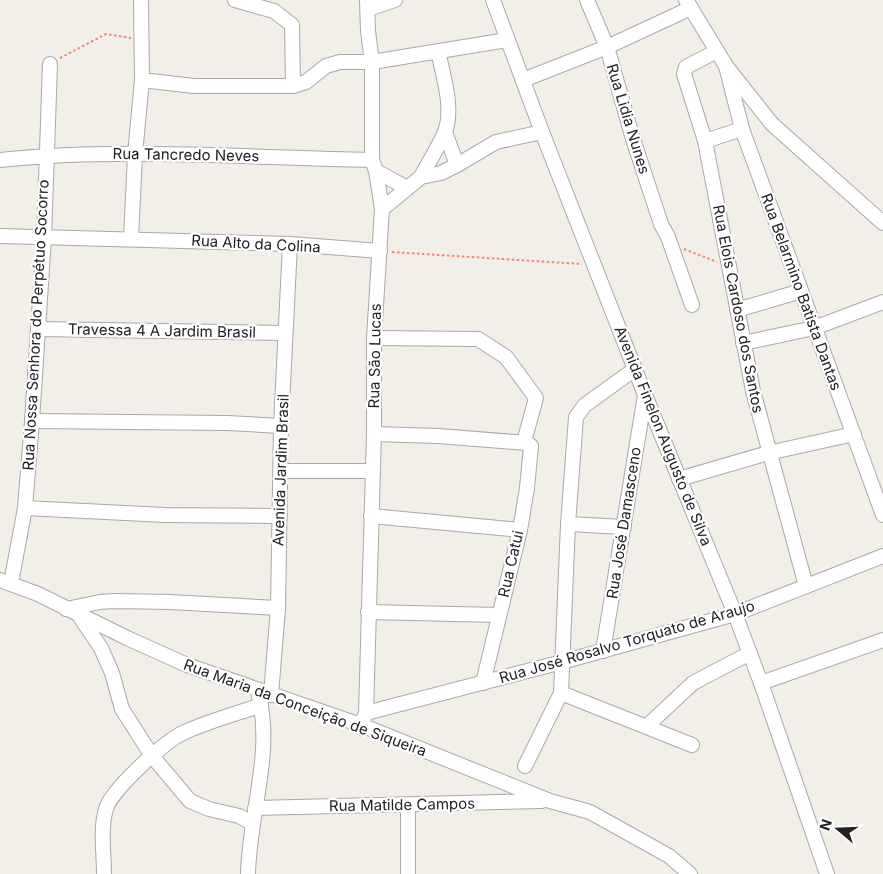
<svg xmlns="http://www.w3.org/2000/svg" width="883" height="874" font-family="Inter,sans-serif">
<rect width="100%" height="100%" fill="#f2efe9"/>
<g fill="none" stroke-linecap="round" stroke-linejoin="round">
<defs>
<g id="minor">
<polyline points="235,0 274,11 292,25 293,86"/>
<polyline points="493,0 542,132 645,395 735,614 761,683 827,874"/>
<polyline points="587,0 607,47 633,139 661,224 668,237 692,305"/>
<polyline points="686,0 726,66 772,124 883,223"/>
<polyline points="368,9 395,0"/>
<polyline points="717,51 686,67 684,74 705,141 753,391 806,586"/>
<polyline points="726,66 742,129 883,515"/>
<polyline points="142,80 194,86 293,86 306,82 326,66 340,62 372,62 507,40"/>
<polyline points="523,80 607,47 691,8"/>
<polyline points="445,132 457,165"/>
<polyline points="705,141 742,129"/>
<path d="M0 160C124 147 248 158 372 160"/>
<polyline points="376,171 407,188"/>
<path d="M421 177C428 163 438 148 445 132 454 109 443 75 438 51"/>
<polyline points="382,209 421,177 441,173 457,165 496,142 542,132"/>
<polyline points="0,236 290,244 380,251"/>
<polyline points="131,239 135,154 142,80 141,0"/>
<polyline points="737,310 801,291"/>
<polyline points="38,329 285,333"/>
<polyline points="374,338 478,339 506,357 536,398 524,442"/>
<polyline points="743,343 814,328 883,302"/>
<polyline points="32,421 227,423 281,426"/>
<polyline points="374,434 439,436 527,443 531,446 527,488 520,530 483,683"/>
<polyline points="281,471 373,471"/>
<polyline points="679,479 768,453 854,434"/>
<polyline points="25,508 165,515 280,516"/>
<polyline points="371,516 520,530"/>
<polyline points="568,524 624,527"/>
<polyline points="0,580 38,594 127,638 187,665 361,725 550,801 590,812 669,856 690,874"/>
<polyline points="11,583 25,508 32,421 44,238 50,64"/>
<polyline points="66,609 100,602 114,601 170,602 278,608"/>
<polyline points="368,612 499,615"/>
<polyline points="78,614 101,648 112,673 122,709 152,756 190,801 209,809 239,816 252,823"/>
<polyline points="603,651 645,395"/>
<polyline points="761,683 883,640"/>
<polyline points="561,693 692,745"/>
<polyline points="271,695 278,608 281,426 290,244"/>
<polyline points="366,713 562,662 735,614 883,556"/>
<polyline points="361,725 366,713 374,434 374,338 382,209 376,171 372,160 372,62 368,31 367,0"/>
<polyline points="647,726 693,683 750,653"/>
<polyline points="525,766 561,693 568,524 576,417 585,405 635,369"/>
<polyline points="255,808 542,801"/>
<path d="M104 874C104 853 100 829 106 809 111 790 166 740 185 732 209 721 236 714 261 705"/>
<path d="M248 874C249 815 273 755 259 696"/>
<polyline points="408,874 408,805"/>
</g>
</defs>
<!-- minor casing -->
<use href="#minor" stroke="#a9a9a9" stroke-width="16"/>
<!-- path -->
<g stroke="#fa8072" stroke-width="2" stroke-dasharray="2.5 2.5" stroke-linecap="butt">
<polyline points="60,58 106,34 131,38"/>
<polyline points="684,249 717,262"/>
<polyline points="392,252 582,264"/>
</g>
<!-- minor -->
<use href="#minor" stroke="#fff" stroke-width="14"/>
</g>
<g text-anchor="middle" stroke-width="4.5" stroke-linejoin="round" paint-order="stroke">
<!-- street labels -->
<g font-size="15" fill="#222" stroke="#fff">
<text transform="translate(628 119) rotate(73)" y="5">Rua Lidia Nunes</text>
<text transform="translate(186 155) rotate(1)" y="5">Rua Tancredo Neves</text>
<text transform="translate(256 244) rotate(3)" y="5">Rua Alto da Colina</text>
<text transform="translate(801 292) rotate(70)" y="5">Rua Belarmino Batista Dantas</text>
<text transform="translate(738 309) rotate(79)" y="5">Rua Elois Cardoso dos Santos</text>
<text transform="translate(36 325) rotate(-87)" y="5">Rua Nossa Senhora do Perpétuo Socorro</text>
<text transform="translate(162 331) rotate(1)" y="5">Travessa 4 A Jardim Brasil</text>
<text transform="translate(375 356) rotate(-89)" y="5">Rua São Lucas</text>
<text transform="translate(663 436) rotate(68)" y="5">Avenida Finelon Augusto de Silva</text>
<text transform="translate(281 470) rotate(-88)" y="5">Avenida Jardim Brasil</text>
<text transform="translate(624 523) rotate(-81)" y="5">Rua José Damasceno</text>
<text transform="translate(511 564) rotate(-77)" y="5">Rua Catui</text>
<text transform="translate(627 642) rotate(-16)" y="5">Rua José Rosalvo Torquato de Araujo</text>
<text transform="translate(305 708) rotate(20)" y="5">Rua Maria da Conceição de Siqueira</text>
<text transform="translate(402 805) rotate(-1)" y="5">Rua Matilde Campos</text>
</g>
</g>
<!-- north arrow -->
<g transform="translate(838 829) rotate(289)" stroke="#ffffff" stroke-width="4" paint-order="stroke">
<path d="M0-4L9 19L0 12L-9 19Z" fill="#222222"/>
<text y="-8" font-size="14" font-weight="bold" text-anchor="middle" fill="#222222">N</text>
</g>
</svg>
